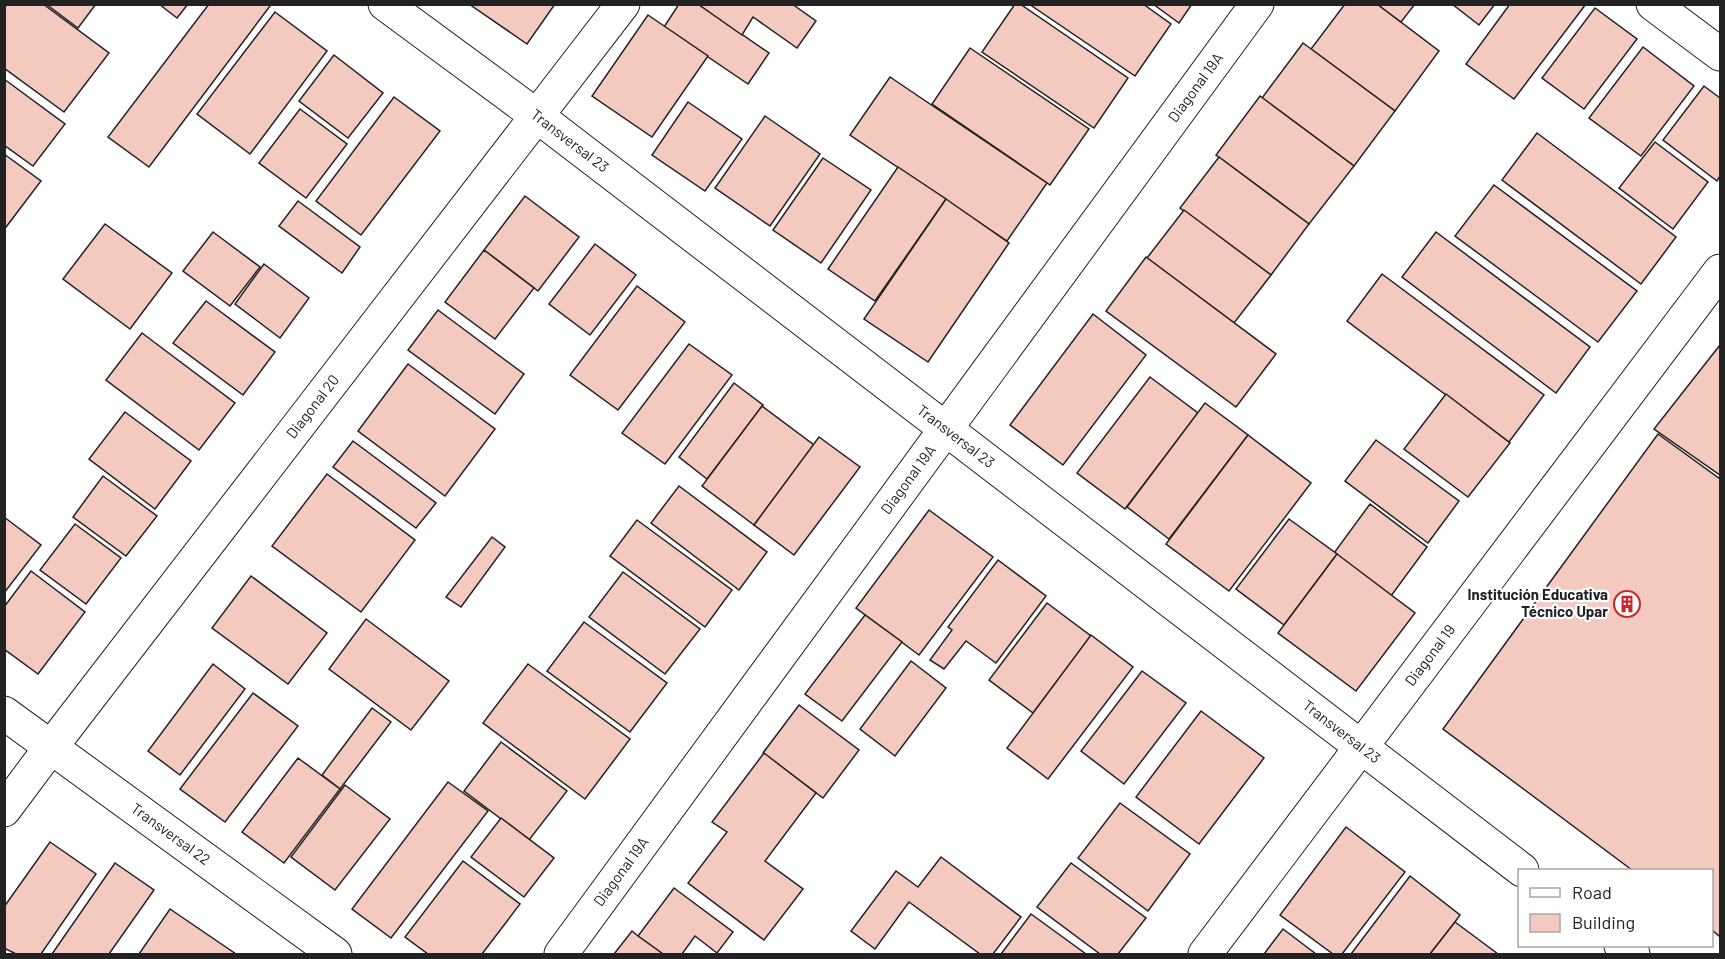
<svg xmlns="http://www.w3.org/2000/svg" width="1725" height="959" font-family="Barlow,sans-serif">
<rect width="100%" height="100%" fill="#fff"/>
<!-- building -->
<g fill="#f3c9c0" stroke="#222" stroke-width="1.5">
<polygon points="7,4 43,4 109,53 64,112 4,68 4,8"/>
<polygon points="46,4 96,4 78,28"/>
<polygon points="159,4 188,4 177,18"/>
<polygon points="209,4 267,4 270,6 149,167 108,137"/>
<polygon points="469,4 555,4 527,44"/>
<polygon points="679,4 698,4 769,53 748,84 664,27"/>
<polygon points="698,4 792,4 816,21 797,48 753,17 742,35"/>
<polygon points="1015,4 1020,4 1128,78 1094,128 982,52"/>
<polygon points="1029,4 1143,4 1171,24 1135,76"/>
<polygon points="1153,4 1192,4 1179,23"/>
<polygon points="1345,4 1377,4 1439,51 1395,111 1311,49"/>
<polygon points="1377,4 1415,4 1401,22"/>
<polygon points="1452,4 1495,4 1479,25"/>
<polygon points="1510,4 1586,4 1514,99 1466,64"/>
<polygon points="1595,8 1637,39 1584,109 1542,78"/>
<polygon points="275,12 327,51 250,154 197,114"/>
<polygon points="648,15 708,56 652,137 592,96"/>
<polygon points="1303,43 1395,111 1354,166 1262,98"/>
<polygon points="1643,47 1694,86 1641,156 1589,118"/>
<polygon points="970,48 1089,129 1050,185 932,104"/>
<polygon points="334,55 383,93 348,138 299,101"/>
<polygon points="890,77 1047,183 1007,241 850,135"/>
<polygon points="4,79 65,124 33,166 4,145"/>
<polygon points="1704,86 1720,98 1720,176 1717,181 1663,140"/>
<polygon points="1260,96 1354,166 1309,224 1216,155"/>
<polygon points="394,97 440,131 361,235 316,201"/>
<polygon points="688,102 742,139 705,191 652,155"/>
<polygon points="300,109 347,144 306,198 259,163"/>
<polygon points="765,116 820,154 770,226 715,188"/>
<polygon points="1537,133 1676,237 1641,284 1502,180"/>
<polygon points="1655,142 1708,182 1673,229 1619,188"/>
<polygon points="4,154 41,181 6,227 4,225"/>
<polygon points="1219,157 1309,224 1271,275 1180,208"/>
<polygon points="823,158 871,190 821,263 773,230"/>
<polygon points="898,167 946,199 875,301 828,269"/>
<polygon points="1494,185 1637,291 1598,342 1455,236"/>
<polygon points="525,196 579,237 538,291 484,250"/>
<polygon points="946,199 1009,243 928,362 864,319"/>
<polygon points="298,201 360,247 342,273 279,226"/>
<polygon points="1184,210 1271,275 1234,323 1147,258"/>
<polygon points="105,224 172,273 130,329 63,279"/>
<polygon points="213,232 260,267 230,306 183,271"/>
<polygon points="1436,232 1590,347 1556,393 1402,277"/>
<polygon points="595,244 636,275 590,335 549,304"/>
<polygon points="484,250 534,288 495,339 445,302"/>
<polygon points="1146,257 1276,354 1236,407 1106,311"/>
<polygon points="264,264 309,298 280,338 235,304"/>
<polygon points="1382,274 1544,395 1509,442 1347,321"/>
<polygon points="637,286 685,322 618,410 570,375"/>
<polygon points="206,301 275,352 243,395 173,343"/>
<polygon points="438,310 524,374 495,414 408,350"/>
<polygon points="1093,314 1146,355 1063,465 1010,425"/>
<polygon points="142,333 235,403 199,450 106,380"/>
<polygon points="689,344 732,375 665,464 622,433"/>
<polygon points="1720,345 1720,475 1654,429"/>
<polygon points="408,364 495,429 445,496 358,431"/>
<polygon points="1150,377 1198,413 1125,509 1077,473"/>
<polygon points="734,383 763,405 707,479 679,457"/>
<polygon points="1446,394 1510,443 1468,497 1404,449"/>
<polygon points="1205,403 1248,435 1169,539 1127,507"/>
<polygon points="762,406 814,445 754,525 702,486"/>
<polygon points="125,412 191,461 155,509 89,459"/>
<polygon points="1658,434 1720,479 1720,933 1719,936 1712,930 1712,870 1632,870 1443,729"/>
<polygon points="1248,435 1311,483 1229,591 1166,544"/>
<polygon points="819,437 860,467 794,555 754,525"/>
<polygon points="1376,440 1459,501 1428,543 1345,481"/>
<polygon points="353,441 436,503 416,528 333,467"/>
<polygon points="327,474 415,540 361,612 272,546"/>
<polygon points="103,476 157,516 126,556 73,517"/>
<polygon points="679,486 767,552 739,590 651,523"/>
<polygon points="1370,504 1427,547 1391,596 1334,553"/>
<polygon points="929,510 993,557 919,655 856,608"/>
<polygon points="4,517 41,545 4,593"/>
<polygon points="1289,519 1337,554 1284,625 1236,589"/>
<polygon points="637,520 732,590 705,627 610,556"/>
<polygon points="75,524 121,558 86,604 40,570"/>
<polygon points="492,537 505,547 461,607 446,597"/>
<polygon points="1337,554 1415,613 1356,691 1278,633"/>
<polygon points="998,560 1046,596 996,663 966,641 944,669 930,660 952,630 948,627"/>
<polygon points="31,571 85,612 38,674 4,649 4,607"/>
<polygon points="623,572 700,629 665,674 589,617"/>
<polygon points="251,576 327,633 288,684 212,628"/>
<polygon points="1047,603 1091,636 1033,713 989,680"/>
<polygon points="865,615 902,642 842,721 805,694"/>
<polygon points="366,619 449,681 411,730 329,669"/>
<polygon points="584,622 667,683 630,732 547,671"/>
<polygon points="1091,635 1133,667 1048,779 1007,748"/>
<polygon points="911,661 946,688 895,756 860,729"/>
<polygon points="213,664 245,689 180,775 148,751"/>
<polygon points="528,664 630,739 585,799 483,723"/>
<polygon points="1142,671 1186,703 1124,784 1081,751"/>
<polygon points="253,693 298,726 225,822 180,789"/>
<polygon points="799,705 859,750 823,798 763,753"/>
<polygon points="372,708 391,722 340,789 322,775"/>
<polygon points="1201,711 1264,758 1199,844 1136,797"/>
<polygon points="501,742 567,791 529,840 464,791"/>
<polygon points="764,753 816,793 765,861 803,889 764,940 688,883 727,832 712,822"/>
<polygon points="298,758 340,789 284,863 242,832"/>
<polygon points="448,782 488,811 391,938 352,909"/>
<polygon points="345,785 390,819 335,890 291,857"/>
<polygon points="1120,803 1190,854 1148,911 1078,858"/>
<polygon points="501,818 554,858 524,897 471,857"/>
<polygon points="1346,827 1405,872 1342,954 1333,954 1280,915"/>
<polygon points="50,842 96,874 41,954 16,954 4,948 4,907"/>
<polygon points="941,857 1021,917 993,954 980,954 909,902 875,949 851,931 896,871 918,887"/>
<polygon points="463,861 520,904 482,954 428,954 405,937"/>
<polygon points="115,863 154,890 109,954 52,954"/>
<polygon points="1071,863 1146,918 1118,954 1100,954 1037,907"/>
<polygon points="1410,876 1460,915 1455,922 1430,954 1351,954"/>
<polygon points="674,888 733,932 717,953 695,936 682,954 663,954 638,936"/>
<polygon points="170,909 236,954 139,954"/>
<polygon points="1031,914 1086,954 1001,954"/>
<polygon points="1455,922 1498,954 1430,954"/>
<polygon points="1283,929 1316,954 1264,954"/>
<polygon points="632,931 638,936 663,954 614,954"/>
</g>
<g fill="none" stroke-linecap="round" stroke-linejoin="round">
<defs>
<g id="street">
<polyline points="1653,4 1720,54"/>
<path id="s1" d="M4 713 335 954"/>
<path id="s2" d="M4 810 51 747 623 4"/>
<path id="s3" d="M561 954 1257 4"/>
<path id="s4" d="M1205 954 1720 271"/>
</g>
<g id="secondary">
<path id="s5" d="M385 4 537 116 1522 870"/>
<polyline points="1621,946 1633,954"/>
</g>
</defs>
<!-- street casing -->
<use href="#street" stroke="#222" stroke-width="35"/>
<!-- secondary casing -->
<use href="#secondary" stroke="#222" stroke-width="35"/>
<!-- street -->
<use href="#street" stroke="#fff" stroke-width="33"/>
<!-- secondary -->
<use href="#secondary" stroke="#fff" stroke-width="33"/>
</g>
<!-- icons -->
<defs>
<symbol id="building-ring" viewBox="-11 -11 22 22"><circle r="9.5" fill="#fff" stroke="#c62828" stroke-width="1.5"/><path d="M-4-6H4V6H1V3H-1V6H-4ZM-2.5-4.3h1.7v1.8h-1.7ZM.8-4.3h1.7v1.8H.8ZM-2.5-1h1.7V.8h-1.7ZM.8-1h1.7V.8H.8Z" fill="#c62828"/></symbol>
</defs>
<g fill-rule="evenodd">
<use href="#building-ring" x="1612" y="589" width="30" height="30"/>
</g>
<g text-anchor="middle" stroke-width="4.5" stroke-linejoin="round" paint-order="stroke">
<!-- street labels -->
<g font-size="15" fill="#222" stroke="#fff">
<text dy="5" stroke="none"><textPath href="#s3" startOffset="1074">Diagonal 19A</textPath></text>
<text dy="5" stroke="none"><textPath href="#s5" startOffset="230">Transversal 23</textPath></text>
<text dy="5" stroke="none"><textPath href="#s2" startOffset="508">Diagonal 20</textPath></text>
<text dy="5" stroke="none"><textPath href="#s5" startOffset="716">Transversal 23</textPath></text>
<text dy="5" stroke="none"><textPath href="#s3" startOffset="588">Diagonal 19A</textPath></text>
<text dy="5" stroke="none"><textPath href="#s4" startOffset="374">Diagonal 19</textPath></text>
<text dy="5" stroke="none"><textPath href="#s5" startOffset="1202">Transversal 23</textPath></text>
<text dy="5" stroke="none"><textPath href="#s1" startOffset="206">Transversal 22</textPath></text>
<text dy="5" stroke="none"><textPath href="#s3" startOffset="102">Diagonal 19A</textPath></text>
</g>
<!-- poi labels -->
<g font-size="15" font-weight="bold" fill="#222" stroke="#fff" text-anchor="end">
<text x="1608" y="600">Institución Educativa<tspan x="1608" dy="17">Técnico Upar</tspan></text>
</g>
</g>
<!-- border -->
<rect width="1725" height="959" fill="none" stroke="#222222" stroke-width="12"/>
<!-- legend -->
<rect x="1518" y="869" width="195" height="78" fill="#ffffff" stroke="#a7a7a7" stroke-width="1.5"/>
<rect x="1530" y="888" width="30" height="9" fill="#ffffff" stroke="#a7a7a7" stroke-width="1.5"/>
<text x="1572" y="899" font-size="18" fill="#222222">Road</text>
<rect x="1530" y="914" width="30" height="18" fill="#f3c9c0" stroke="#a7a7a7" stroke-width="1.5"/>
<text x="1572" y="929" font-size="18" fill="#222222">Building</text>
</svg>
